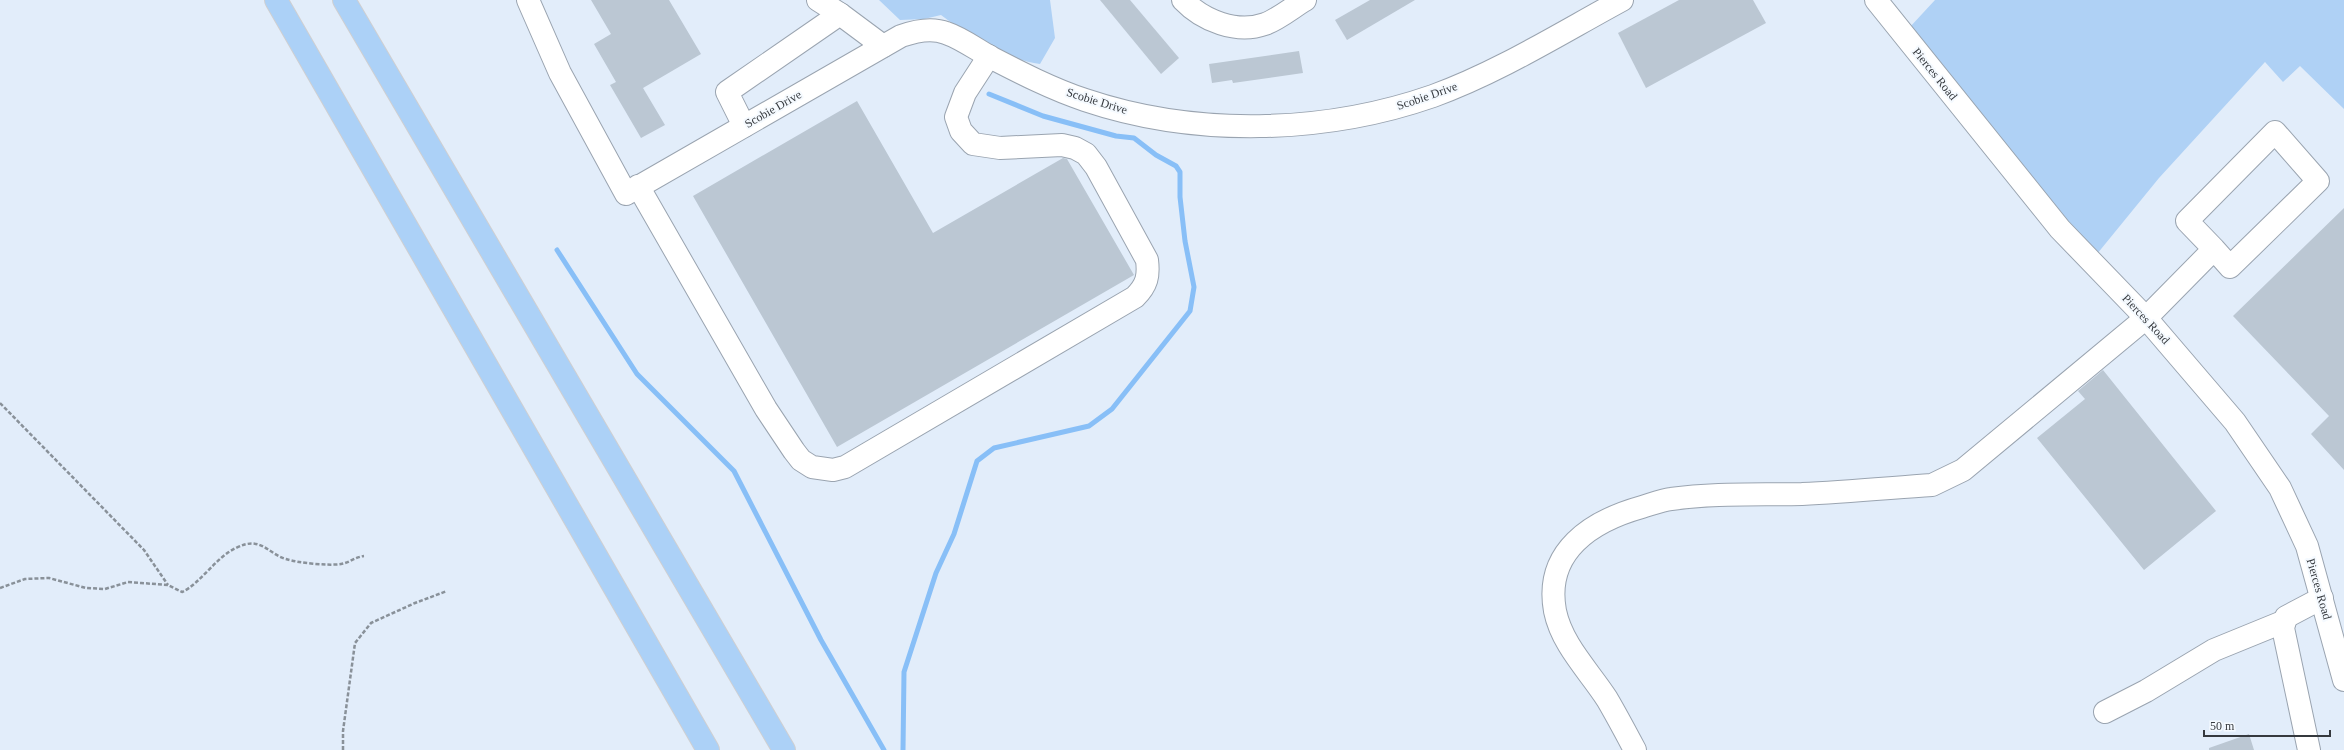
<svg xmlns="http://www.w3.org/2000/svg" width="2344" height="750" font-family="Georgia,serif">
<rect width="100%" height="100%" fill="#e2edfa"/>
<!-- green -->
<g fill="#afd1f5">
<path d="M879 0H1050L1055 38 1040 64C1004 59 970 37 941 15L924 19 900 20Z"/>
<polygon points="1935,0 2344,0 2344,109 2300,66 2283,82 2265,62 2159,178 2097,254 2057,214 1910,27"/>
</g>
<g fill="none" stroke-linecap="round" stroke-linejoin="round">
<!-- stream -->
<g stroke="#88bff7" stroke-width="5">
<polyline points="557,250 637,374 734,471 821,640 884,750"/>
<polyline points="903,750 904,672 936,573 954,534 977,461 994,448 1089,426 1112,409 1190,311 1194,287 1185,241 1180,197 1180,172 1176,166 1156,155 1134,138 1116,136 1043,116 989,94"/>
</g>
</g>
<!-- building -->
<g fill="#bbc7d3">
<polygon points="591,0 669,0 701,54 643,88 665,125 641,138 610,85 616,82 594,44 611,34"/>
<polygon points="1100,0 1130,0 1179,58 1161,74"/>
<polygon points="1370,0 1415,0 1347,40 1335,20"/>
<polygon points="1679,0 1753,0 1766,23 1646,88 1618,33"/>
<polygon points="1299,51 1303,73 1233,83 1232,80 1212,83 1209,64"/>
<polygon points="857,101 933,233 1063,158 1067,159 1134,275 837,447 693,196"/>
<polygon points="2344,208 2344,470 2311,434 2329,416 2233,316"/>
<polygon points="2103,370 2216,511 2144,570 2037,438 2085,399 2078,391"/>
<polygon points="2249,734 2254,750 2209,750 2209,748"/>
</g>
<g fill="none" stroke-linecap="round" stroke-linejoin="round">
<defs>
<g id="minor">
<path d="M528 0 560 73 626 194 901 36C915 31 931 27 946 33 961 38 976 49 990 57 1021 73 1052 89 1085 100 1195 137 1324 134 1433 96 1499 72 1561 33 1622 0"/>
<polyline points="818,0 840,14"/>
<path d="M1183 0C1203 21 1237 34 1265 24 1279 19 1293 7 1305 0"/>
<polyline points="1876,0 2060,229 2146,318 2235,422 2280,488 2307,546 2344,680"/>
<polyline points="744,126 727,92 840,14 883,46"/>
<path d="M638 186 766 409 794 451 801 460 812 467 833 470 845 467 1135 297C1147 285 1149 276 1147 260L1096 167 1086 154 1075 148 1062 145 1000 148 973 144 961 131 956 117 965 93 989 56"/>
<polyline points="2105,712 2146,691 2214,650 2285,621"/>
<path d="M1635 750C1626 733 1617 716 1607 699 1589 671 1562 645 1555 611 1544 551 1592 521 1642 507 1652 504 1662 500 1671 499 1715 493 1758 495 1802 494 1845 492 1889 488 1932 485L1963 470 2146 318 2214 249 2187 221 2275 132 2318 181 2230 267 2214 249"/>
<polyline points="2309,750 2283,628 2286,617 2322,598"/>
</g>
<g id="highway">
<polyline points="276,0 708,750"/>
<polyline points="344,0 784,750"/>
</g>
</defs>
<!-- minor casing -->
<use href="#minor" stroke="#9aa4b0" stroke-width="24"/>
<!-- highway casing -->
<use href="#highway" stroke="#cfcfd1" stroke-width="24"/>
<!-- path -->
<g stroke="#899199" stroke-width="2.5" stroke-dasharray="4 2" stroke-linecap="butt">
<polyline points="0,403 144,550 168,585"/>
<path d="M0 588 25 579 49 578 86 588 105 589 128 582 141 583 168 585 182 592C200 584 216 557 236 548 261 535 268 554 286 559 298 563 329 566 341 564 349 563 355 557 364 556"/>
<polyline points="343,750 343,731 355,643 371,623 415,603 447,591"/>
</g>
<!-- minor -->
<use href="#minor" stroke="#fff" stroke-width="22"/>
<!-- highway -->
<use href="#highway" stroke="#acd1f7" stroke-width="22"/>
</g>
<g text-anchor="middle" stroke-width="4" stroke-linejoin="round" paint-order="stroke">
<!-- street labels -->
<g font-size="12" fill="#35393e" stroke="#f5faff">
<text transform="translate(1935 74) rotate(51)" y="4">Pierces Road</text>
<text transform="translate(1427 96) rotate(-19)" y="4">Scobie Drive</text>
<text transform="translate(1097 101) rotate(17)" y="4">Scobie Drive</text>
<text transform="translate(773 109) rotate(-30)" y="4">Scobie Drive</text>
<text transform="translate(2146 319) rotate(47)" y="4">Pierces Road</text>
<text transform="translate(2319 589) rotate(74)" y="4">Pierces Road</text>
</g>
</g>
<!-- scale -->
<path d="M2204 730v6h126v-6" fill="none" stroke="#35393e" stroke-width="2"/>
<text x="2210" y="730" font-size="12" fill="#35393e" stroke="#f5faff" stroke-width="3" paint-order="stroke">50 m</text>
</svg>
